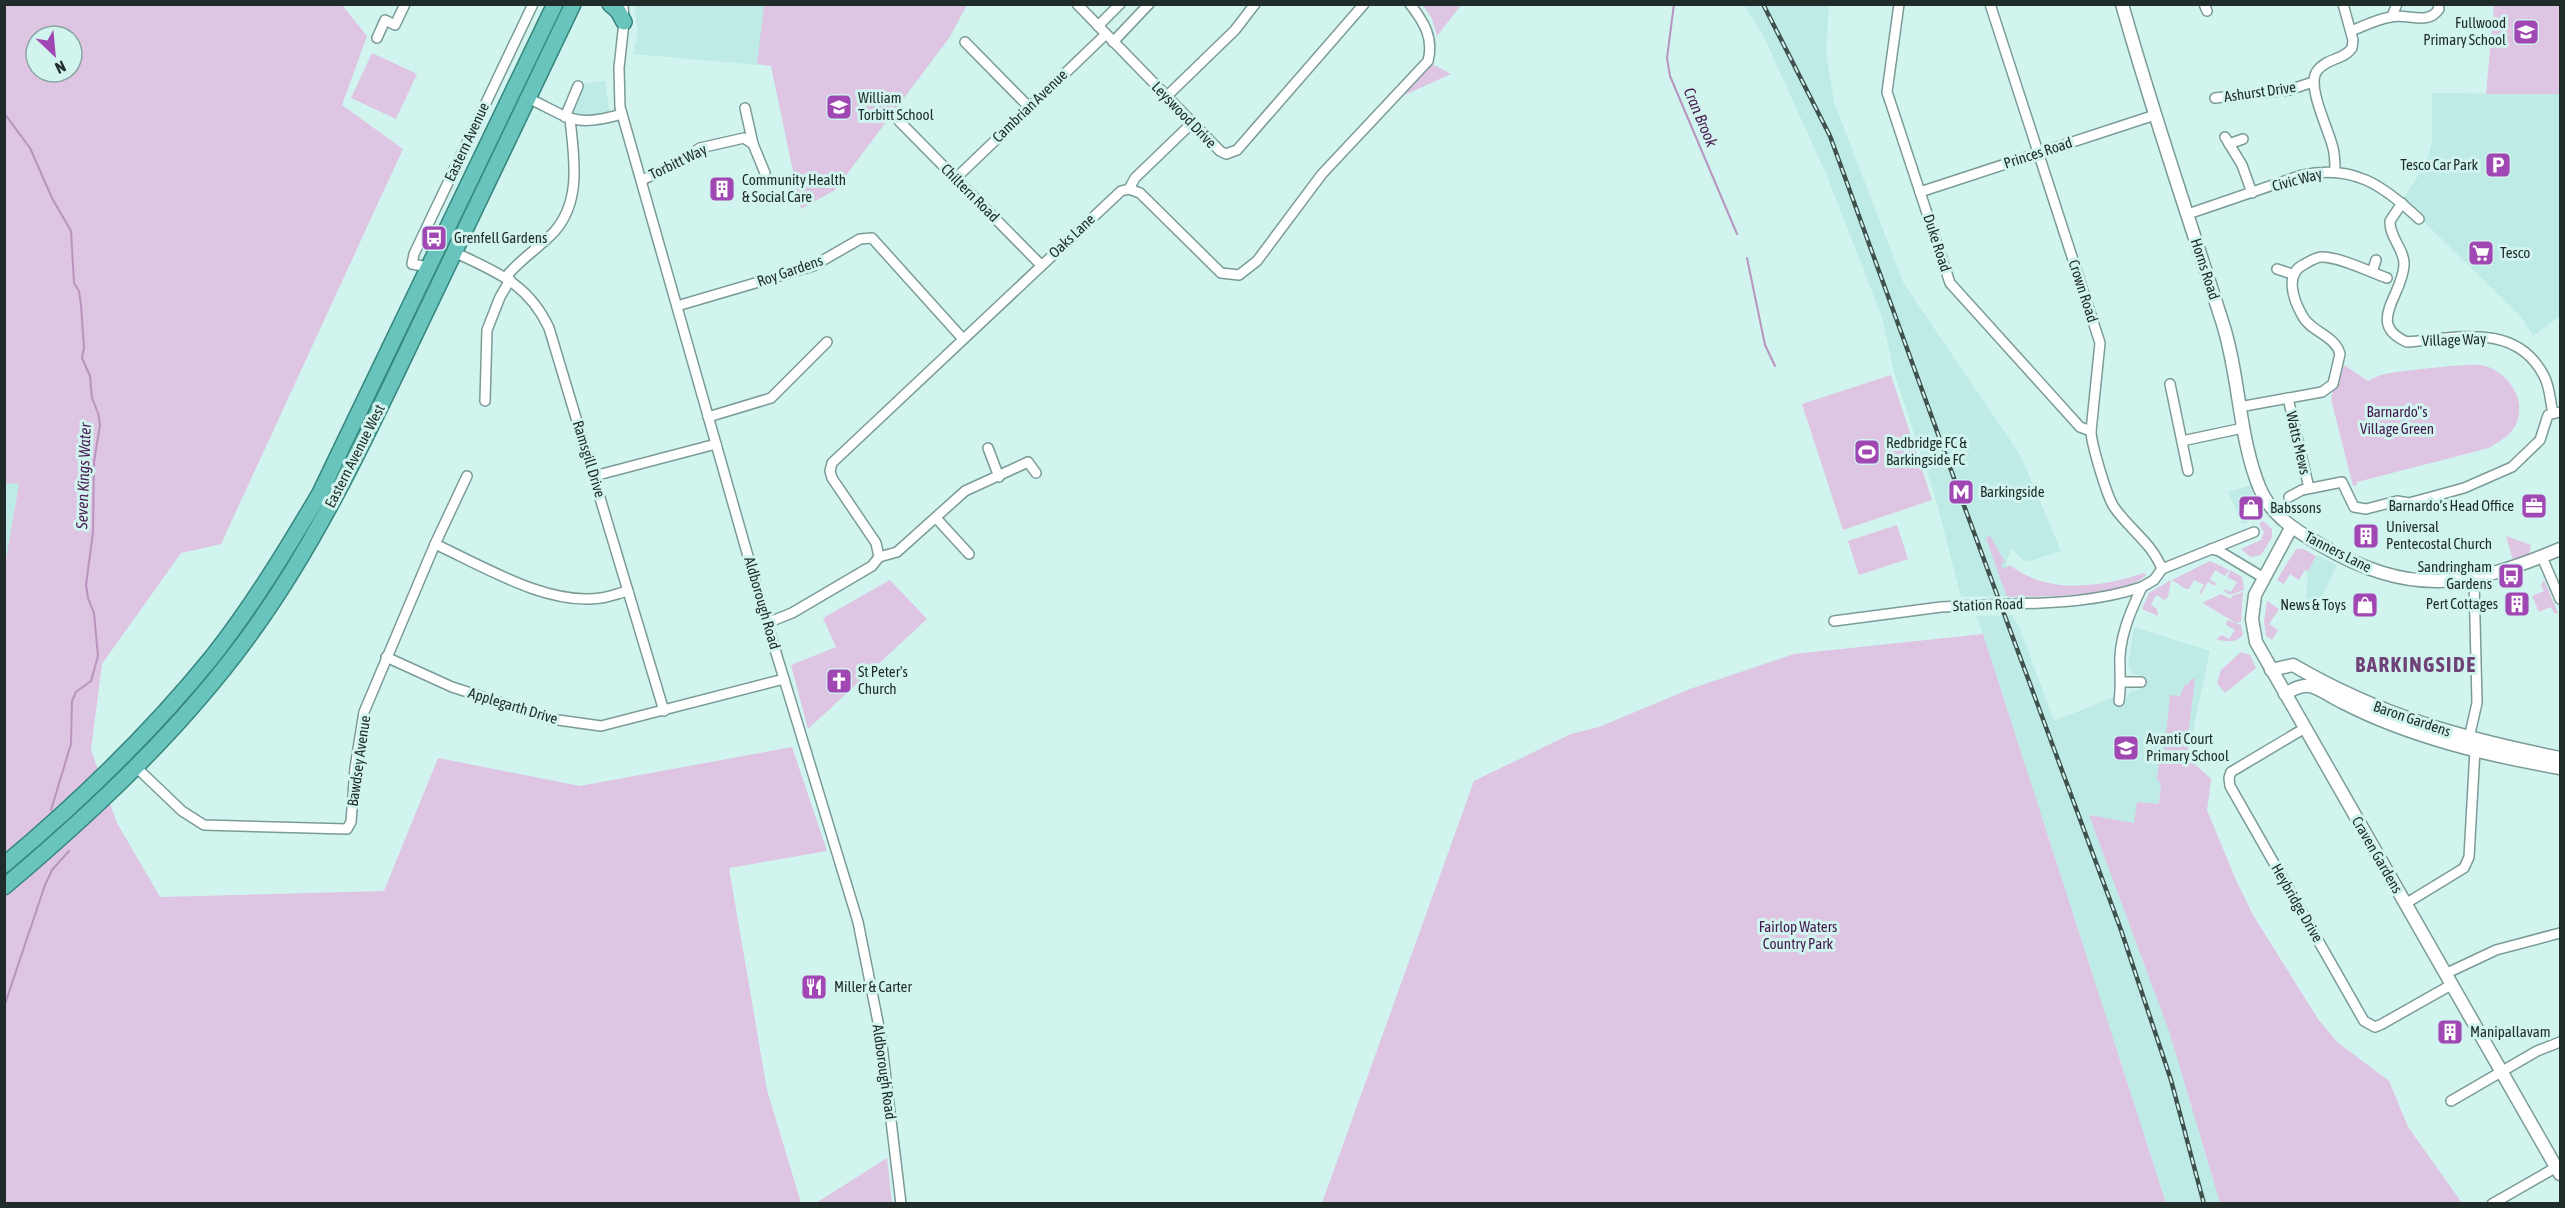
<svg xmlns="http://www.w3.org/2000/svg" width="2565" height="1208" font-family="'Asap Condensed',sans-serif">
<rect width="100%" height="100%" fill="#d1f4ef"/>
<!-- built -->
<g fill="#beebe5">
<polygon points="634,5 967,5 949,38 835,190 801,209 771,66 633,54 638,33"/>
<polygon points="1744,5 1829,5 1826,54 1834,102 1904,284 2021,456 2061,551 2030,561 2023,560 2011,548 2006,563 2007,596 1961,597 1937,503 1894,372 1882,317 1827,176 1763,35"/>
<polygon points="605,81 611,120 574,127 572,109 581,84"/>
<polygon points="2432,93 2560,94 2560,316 2533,336 2521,317 2402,200 2424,167 2429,154 2432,141"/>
<polygon points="5,473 19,483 5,572"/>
<polygon points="2251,485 2258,517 2242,524 2228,492"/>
<polygon points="2317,555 2337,565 2317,606 2306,602 2308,570"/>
<polygon points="2012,615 2019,626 2054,721 2114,697 2114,701 2125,702 2130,692 2140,689 2142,676 2132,674 2128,665 2134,627 2210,651 2191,740 2186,756 2211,779 2207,810 2114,880 2170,1034 2220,1203 2166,1203 1983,634 1976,616"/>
</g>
<!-- green -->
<g fill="#dec5e3" fill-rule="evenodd">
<path d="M5 5H342L367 36 342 105 403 149 221 544 181 553 102 664 91 750 117 823 160 897 384 891 438 758 580 786 792 747 827 851 729 868 767 1090 801 1203H5L4 572 19 484 5 483ZM36 36H72V72H36Z"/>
<polygon points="764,5 967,5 949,38 835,190 801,209 771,66 757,64"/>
<polygon points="1423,5 1461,5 1437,36 1432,19"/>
<polygon points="2494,5 2560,5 2560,94 2486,94"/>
<polygon points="372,53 417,74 396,119 351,98"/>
<polygon points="1432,64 1451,74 1400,97"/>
<path d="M2344 365 2368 381C2374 378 2380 375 2385 374 2396 371 2472 363 2482 365 2508 371 2530 402 2514 428 2507 438 2498 442 2489 448L2357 482V485L2353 486 2331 399C2332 389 2341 377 2344 365Z"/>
<polygon points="1891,375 1932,500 1843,530 1802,404"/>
<polygon points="2263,521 2272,529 2272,537 2261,555 2251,557 2241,549 2261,540 2264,532 2259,524"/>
<polygon points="1897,525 1908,559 1859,575 1848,541"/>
<path d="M1990 536 2005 562 2001 564 2003 569 2010 565C2047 595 2102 587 2144 573L2146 575C2124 599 2039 596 2007 597L1986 538Z"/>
<polygon points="2506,536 2531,545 2529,554 2513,560"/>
<polygon points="2296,549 2303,549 2316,556 2308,571 2305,570 2299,580 2290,574 2284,584 2277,580"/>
<polygon points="2210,561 2229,570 2225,576 2215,570 2210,580 2216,583 2215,586 2208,582 2201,594 2199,593 2204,585 2194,580 2189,589 2186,589 2172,580"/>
<polygon points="2230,570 2242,577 2244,590 2230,595 2224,591 2225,589 2231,592 2237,582 2227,577"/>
<polygon points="890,580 927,619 808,729 791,665 836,647 823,618"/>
<polygon points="2171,580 2168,597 2165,600 2156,595 2151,605 2157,609 2158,616 2142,609 2149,593"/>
<polygon points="2544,580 2558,613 2554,613 2551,607 2539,612 2532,596 2544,591 2541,585"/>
<polygon points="2243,592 2241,622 2236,623 2204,604 2204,602 2221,594 2231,599 2232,596"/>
<polygon points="2267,601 2279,609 2269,624 2278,630 2272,640 2266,636 2264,621"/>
<path d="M2227 620 2241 625 2243 635C2236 643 2225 642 2216 639L2222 635 2229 639 2235 630 2226 625Z"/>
<polygon points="1983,634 2166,1203 1322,1203 1474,781 1571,734 1599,727 1690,689 1794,654"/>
<polygon points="2241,652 2250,655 2256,668 2225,693 2217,683 2221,670"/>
<polygon points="2191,679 2195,679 2188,736 2166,734 2170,695 2180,696 2185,684 2188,685"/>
<polygon points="2171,737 2191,740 2186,756 2211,779 2207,810 2235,878 2253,915 2318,1019 2337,1042 2389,1081 2408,1127 2462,1203 2220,1203 2170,1034 2089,815 2134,823 2137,802 2159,804 2161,784 2157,779 2160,756 2163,756 2165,743"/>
<polygon points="887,1158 892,1203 816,1203"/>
</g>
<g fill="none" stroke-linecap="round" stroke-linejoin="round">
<!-- stream -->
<g stroke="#b894bf" stroke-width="2">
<polyline points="1674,4 1667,58 1670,76 1737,234"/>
<polyline points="4,113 30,148 52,198 71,231 74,283 79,291 81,305 84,348 82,358 90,376 92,398 98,413 100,425 94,462 93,532 86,585 88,598 94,613 98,656 91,681 76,692 72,701 71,744 51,810"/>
<polyline points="1747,258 1765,345 1775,366"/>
<polyline points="4,1007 45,885 52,870 69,851"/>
</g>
<defs>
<g id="minor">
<polyline points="623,4 624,22 619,68 620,107 767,623 858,922 881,1037 901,1204"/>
<polyline points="1077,4 1220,151 1226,154 1237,150 1364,4"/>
<polyline points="1899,4 1887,92 1950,283 2080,427 2091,431"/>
<path d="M1990 4 2100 343 2091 431C2091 443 2107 497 2114 507 2129 529 2152 543 2162 569"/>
<polyline points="2204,4 2207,11"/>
<polyline points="2392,16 2397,4"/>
<polyline points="1098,26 1120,4"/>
<path d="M2351 31C2364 26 2377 19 2391 17 2407 13 2428 26 2439 9L2438 4"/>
<polyline points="377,38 385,20 395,25 405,4"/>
<polyline points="965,42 1029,107"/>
<polyline points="1113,42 1149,4"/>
<polyline points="1167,96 1235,30 1255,4"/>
<path d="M528 98C570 118 574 128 622 114"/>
<polyline points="2215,98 2289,90 2313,82"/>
<polyline points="745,108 753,144"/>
<polyline points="565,117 578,86"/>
<polyline points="899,121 1041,265"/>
<polyline points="2225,137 2242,165 2252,193"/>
<polyline points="2229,144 2243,139"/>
<path d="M2335 171C2335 163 2335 156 2333 148 2329 130 2306 86 2317 71 2326 58 2344 60 2352 48L2353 40 2343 4"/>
<polyline points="955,179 1106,34"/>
<polyline points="642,180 682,161 700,148 744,138 753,144 765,173"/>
<polyline points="1129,189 1135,178 1192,123"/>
<polyline points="1920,192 2155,115"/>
<path d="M2402 203 2390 221C2389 237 2405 250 2404 265 2403 295 2365 324 2407 342 2458 338 2516 322 2544 376 2550 387 2550 401 2553 413"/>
<path d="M2188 214 2302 175C2353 164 2383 185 2419 219"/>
<path d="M454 252C496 272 528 283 549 328L664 711"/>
<polyline points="428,267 412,264 414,254 533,4"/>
<polyline points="2277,269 2292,274"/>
<polyline points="2372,272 2376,260"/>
<path d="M506 277C519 260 539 248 554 232 582 201 574 157 570 119"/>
<polyline points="677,306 813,266 860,239 872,238 963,339"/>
<polyline points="2170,384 2188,471"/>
<polyline points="2288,398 2309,488"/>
<polyline points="485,401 487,330 500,297 510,280"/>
<path d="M2239 407 2322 392 2333 384 2340 354C2335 335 2310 332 2302 315 2293 299 2284 273 2305 264 2310 261 2316 257 2322 257 2340 257 2370 272 2387 278"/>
<polyline points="708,417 771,398 827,342"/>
<polyline points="2182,441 2243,428"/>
<polyline points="988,448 999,477"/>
<polyline points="594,476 716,444"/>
<polyline points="2289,497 2302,490 2342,482 2354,507 2366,509 2397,501 2409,503 2464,488 2512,467 2540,440 2548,415 2560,412"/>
<polyline points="937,519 969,554"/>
<path d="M435 544C483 566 547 606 601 598 610 597 619 593 628 591"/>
<polyline points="2211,549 2219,551 2264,578"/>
<polyline points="879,557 897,552 965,491 1028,462 1036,473"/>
<polyline points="2542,557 2560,599"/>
<path d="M2013 604C2057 603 2099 601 2142 587"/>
<polyline points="1834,621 1941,607 1983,605"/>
<path d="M767 623 792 613 872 566 879 557 876 543 832 478 830 471 832 463 1121 191 1129 189 1140 193 1221 273 1239 275 1257 261 1322 174 1428 61C1434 38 1424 22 1410 4"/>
<polyline points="386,657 452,687 551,719 601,726 784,679"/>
<polyline points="2122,682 2141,682"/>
<path d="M2119 701C2121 689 2120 680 2120 668 2118 640 2130 612 2142 587L2154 580 2162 569 2254 532"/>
<polyline points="2305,728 2231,772 2229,778 2230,786 2364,1021 2375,1027 2382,1024 2451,985"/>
<polyline points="136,767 182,811 204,825 347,829 351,822 355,768 364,712 435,544 467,476"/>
<polyline points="2405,904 2464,868 2469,857 2475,750 2469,738 2477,703 2474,579"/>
<polyline points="2445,974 2496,950 2560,933"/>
<polyline points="2451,1101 2537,1051 2560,1042"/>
<polyline points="2492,1204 2560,1165"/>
</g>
<g id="tertiary">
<path d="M2122 4C2152 111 2188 216 2222 321 2240 376 2238 436 2260 489 2272 516 2295 530 2319 544 2409 597 2468 588 2560 549"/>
<polyline points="2291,528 2255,595 2252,619 2256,642 2560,1174"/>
<path d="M2271 670 2293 665C2380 716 2462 738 2560 758"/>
<path d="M2285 694C2312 677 2317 690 2342 702 2410 737 2486 755 2560 768"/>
</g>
<g id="trunk">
<polyline points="610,4 618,11 624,22"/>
<path d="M4 865C80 801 151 733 213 656 253 605 287 549 320 493L555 4"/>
<path d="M4 887C96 809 186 725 256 626 327 526 377 413 430 303 477 203 526 104 573 4"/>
</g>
</defs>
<!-- minor casing -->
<use href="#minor" stroke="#7b9b97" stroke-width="12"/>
<!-- tertiary casing -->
<use href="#tertiary" stroke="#7b9b97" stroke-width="15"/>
<!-- trunk casing -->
<use href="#trunk" stroke="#36867e" stroke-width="18"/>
<!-- minor -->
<use href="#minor" stroke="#fff" stroke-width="9"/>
<!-- tertiary -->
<use href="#tertiary" stroke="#fff" stroke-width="12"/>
<!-- trunk -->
<use href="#trunk" stroke="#68c4bc" stroke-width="15"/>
<defs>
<polyline id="rail" points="1763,4 1830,136 1959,492 2121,930 2171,1080 2204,1204"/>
</defs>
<!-- rail casing -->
<use href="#rail" stroke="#3f504d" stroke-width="4.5"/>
<!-- rail -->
<use href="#rail" stroke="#d1f4ef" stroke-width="2" stroke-dasharray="7" stroke-linecap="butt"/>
<defs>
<polyline id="minor-bridge" points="1983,605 2013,604"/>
</defs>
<!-- minor-bridge casing -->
<use href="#minor-bridge" stroke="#7b9b97" stroke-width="12" stroke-linecap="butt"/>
<!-- minor-bridge -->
<use href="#minor-bridge" stroke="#fff" stroke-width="9"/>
</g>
<!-- icons -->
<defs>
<symbol id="school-square" viewBox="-11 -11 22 22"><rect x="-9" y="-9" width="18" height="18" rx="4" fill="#a147b3" stroke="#d1f4ef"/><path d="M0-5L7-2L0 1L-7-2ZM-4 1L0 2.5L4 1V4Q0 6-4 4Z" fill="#fff"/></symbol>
<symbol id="parking-square" viewBox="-11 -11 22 22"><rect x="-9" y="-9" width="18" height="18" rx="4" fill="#a147b3" stroke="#d1f4ef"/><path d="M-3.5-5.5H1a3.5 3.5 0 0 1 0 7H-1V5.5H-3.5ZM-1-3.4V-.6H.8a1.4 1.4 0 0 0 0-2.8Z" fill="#fff"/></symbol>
<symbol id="building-square" viewBox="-11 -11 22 22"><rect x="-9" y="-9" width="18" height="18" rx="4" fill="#a147b3" stroke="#d1f4ef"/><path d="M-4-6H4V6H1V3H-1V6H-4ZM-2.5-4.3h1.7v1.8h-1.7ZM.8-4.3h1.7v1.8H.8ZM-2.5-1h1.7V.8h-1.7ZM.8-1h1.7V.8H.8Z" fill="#fff"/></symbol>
<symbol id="bus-square" viewBox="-11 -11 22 22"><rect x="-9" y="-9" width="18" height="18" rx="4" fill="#a147b3" stroke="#d1f4ef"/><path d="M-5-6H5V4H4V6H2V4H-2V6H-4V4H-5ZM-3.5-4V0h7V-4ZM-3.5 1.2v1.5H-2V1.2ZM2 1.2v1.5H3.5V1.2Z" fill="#fff"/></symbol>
<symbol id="supermarket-square" viewBox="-11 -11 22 22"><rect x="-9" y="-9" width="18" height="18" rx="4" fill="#a147b3" stroke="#d1f4ef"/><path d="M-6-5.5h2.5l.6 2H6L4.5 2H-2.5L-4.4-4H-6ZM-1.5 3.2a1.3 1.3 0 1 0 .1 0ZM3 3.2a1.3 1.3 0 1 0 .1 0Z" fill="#fff"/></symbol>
<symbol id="stadium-square" viewBox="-11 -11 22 22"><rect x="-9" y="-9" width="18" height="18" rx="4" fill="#a147b3" stroke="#d1f4ef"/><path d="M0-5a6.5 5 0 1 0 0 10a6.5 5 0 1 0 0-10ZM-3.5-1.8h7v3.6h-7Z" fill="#fff"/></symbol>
<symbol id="metro-square" viewBox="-11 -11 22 22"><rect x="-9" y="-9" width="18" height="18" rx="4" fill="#a147b3" stroke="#d1f4ef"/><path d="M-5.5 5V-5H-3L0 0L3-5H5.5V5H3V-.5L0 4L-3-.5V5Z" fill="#fff"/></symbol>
<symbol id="office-square" viewBox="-11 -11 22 22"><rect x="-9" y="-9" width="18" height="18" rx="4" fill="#a147b3" stroke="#d1f4ef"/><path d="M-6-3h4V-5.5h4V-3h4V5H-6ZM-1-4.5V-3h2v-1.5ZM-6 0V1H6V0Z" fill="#fff"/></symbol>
<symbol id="shop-square" viewBox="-11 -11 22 22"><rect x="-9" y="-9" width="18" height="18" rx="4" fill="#a147b3" stroke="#d1f4ef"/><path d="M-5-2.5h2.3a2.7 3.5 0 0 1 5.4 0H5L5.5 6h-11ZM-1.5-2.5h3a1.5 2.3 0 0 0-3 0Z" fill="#fff"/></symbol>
<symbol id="church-square" viewBox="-11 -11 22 22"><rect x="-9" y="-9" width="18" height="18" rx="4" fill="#a147b3" stroke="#d1f4ef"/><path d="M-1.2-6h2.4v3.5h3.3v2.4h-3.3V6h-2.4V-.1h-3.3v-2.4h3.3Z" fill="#fff"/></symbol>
<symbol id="restaurant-square" viewBox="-11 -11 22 22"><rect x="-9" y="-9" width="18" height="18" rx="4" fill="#a147b3" stroke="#d1f4ef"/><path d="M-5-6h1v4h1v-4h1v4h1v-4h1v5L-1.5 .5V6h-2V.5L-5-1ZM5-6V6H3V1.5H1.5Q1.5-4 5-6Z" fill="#fff"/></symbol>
</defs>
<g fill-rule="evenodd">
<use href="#school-square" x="2511" y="17" width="30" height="30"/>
<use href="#school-square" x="824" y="92" width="30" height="30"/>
<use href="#parking-square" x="2483" y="150" width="30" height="30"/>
<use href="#building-square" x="707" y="174" width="30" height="30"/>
<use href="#bus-square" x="419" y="223" width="30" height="30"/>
<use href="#supermarket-square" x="2466" y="238" width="30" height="30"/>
<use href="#stadium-square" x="1852" y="437" width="30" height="30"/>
<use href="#metro-square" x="1946" y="477" width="30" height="30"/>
<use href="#office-square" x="2519" y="491" width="30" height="30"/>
<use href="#shop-square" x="2236" y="493" width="30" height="30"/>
<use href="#building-square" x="2351" y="521" width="30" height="30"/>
<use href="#bus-square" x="2496" y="561" width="30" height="30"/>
<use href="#building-square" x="2502" y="589" width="30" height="30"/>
<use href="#shop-square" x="2350" y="590" width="30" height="30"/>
<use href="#church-square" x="824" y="666" width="30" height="30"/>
<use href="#school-square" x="2111" y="733" width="30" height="30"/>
<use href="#restaurant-square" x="799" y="972" width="30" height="30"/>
<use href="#building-square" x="2435" y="1017" width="30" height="30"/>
</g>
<g text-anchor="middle" stroke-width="6" stroke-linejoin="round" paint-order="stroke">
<!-- poi labels -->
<g font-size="15" fill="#1f2c2a" stroke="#d1f4ef" text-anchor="start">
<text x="2506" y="28" text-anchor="end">Fullwood<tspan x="2506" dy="17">Primary School</tspan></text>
<text x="858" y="103">William<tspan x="858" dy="17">Torbitt School</tspan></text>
<text x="2478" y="170" text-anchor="end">Tesco Car Park</text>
<text x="742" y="185">Community Health<tspan x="742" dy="17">&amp; Social Care</tspan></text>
<text x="454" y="243">Grenfell Gardens</text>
<text x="2500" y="258">Tesco</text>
<text x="1886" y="448">Redbridge FC &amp;<tspan x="1886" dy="17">Barkingside FC</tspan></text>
<text x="1980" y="497">Barkingside</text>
<text x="2514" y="511" text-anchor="end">Barnardo’s Head Office</text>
<text x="2270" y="513">Babssons</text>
<text x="2386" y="532">Universal<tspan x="2386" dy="17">Pentecostal Church</tspan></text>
<text x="2492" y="572" text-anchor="end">Sandringham<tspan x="2492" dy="17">Gardens</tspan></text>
<text x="2498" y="609" text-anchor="end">Pert Cottages</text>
<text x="2346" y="610" text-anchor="end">News &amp; Toys</text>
<text x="858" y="677">St Peter's<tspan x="858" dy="17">Church</tspan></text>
<text x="2146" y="744">Avanti Court<tspan x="2146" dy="17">Primary School</tspan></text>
<text x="834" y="992">Miller &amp; Carter</text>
<text x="2470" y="1037">Manipallavam</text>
</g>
<!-- street labels -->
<g font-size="15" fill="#1f2c2a" stroke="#d1f4ef">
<text transform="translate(2260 92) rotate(-8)" y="5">Ashurst Drive</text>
<text transform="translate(1030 106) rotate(-44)" y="5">Cambrian Avenue</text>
<text transform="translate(1184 115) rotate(46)" y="5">Leyswood Drive</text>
<text transform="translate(467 142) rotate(-65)" y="5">Eastern Avenue</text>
<text transform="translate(2038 153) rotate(-18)" y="5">Princes Road</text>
<text transform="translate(678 162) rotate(-26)" y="5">Torbitt Way</text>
<text transform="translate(2297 180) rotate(-15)" y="5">Civic Way</text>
<text transform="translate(970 193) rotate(45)" y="5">Chiltern Road</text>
<text transform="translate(1072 236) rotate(-43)" y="5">Oaks Lane</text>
<text transform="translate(1937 243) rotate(72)" y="5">Duke Road</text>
<text transform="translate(2205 269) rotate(72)" y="5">Horns Road</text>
<text transform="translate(790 271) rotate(-19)" y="5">Roy Gardens</text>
<text transform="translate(2083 291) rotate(72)" y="5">Crown Road</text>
<text transform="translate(2454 340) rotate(-2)" y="5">Village Way</text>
<text transform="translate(2298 443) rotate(77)" y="5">Watts Mews</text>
<text transform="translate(355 456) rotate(-63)" y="5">Eastern Avenue West</text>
<text transform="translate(589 459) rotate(73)" y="5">Ramsgill Drive</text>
<text transform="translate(2338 552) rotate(27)" y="5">Tanners Lane</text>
<text transform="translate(762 603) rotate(74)" y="5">Aldborough Road</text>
<text transform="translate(1988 605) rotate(-2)" y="5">Station Road</text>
<text transform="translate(513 706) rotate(17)" y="5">Applegarth Drive</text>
<text transform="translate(2412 719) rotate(19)" y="5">Baron Gardens</text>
<text transform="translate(359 761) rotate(-82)" y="5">Bawdsey Avenue</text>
<text transform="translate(2377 855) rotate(60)" y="5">Craven Gardens</text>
<text transform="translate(2297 903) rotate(60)" y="5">Heybridge Drive</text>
<text transform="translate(884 1072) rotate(82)" y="5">Aldborough Road</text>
</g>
<!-- park labels -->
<g font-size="15" fill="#44174d" stroke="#d1f4ef">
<text x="2397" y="417">Barnardo''s<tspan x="2397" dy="17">Village Green</tspan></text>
<text x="1798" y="932">Fairlop Waters<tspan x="1798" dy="17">Country Park</tspan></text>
</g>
<!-- water labels -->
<g font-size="16" font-style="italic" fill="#4d2056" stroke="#d1f4ef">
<text transform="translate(1701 117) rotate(67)" y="6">Cran Brook</text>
<text transform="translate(83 476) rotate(-88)" y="6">Seven Kings Water</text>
</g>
<!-- district labels -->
<g font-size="21" font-weight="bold" letter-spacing="1.5" fill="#6e4177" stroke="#d1f4ef">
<text x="2416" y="672">BARKINGSIDE</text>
</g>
</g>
<!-- border -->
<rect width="2565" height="1208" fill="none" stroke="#1f2c2a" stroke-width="12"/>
<!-- north arrow -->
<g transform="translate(54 54) rotate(154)"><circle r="28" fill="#d1f4ef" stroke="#8aa4a0" stroke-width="1.5"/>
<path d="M0-4.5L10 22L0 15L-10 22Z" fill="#a147b3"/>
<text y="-9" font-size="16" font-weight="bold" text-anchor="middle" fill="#1f2c2a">N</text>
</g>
</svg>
